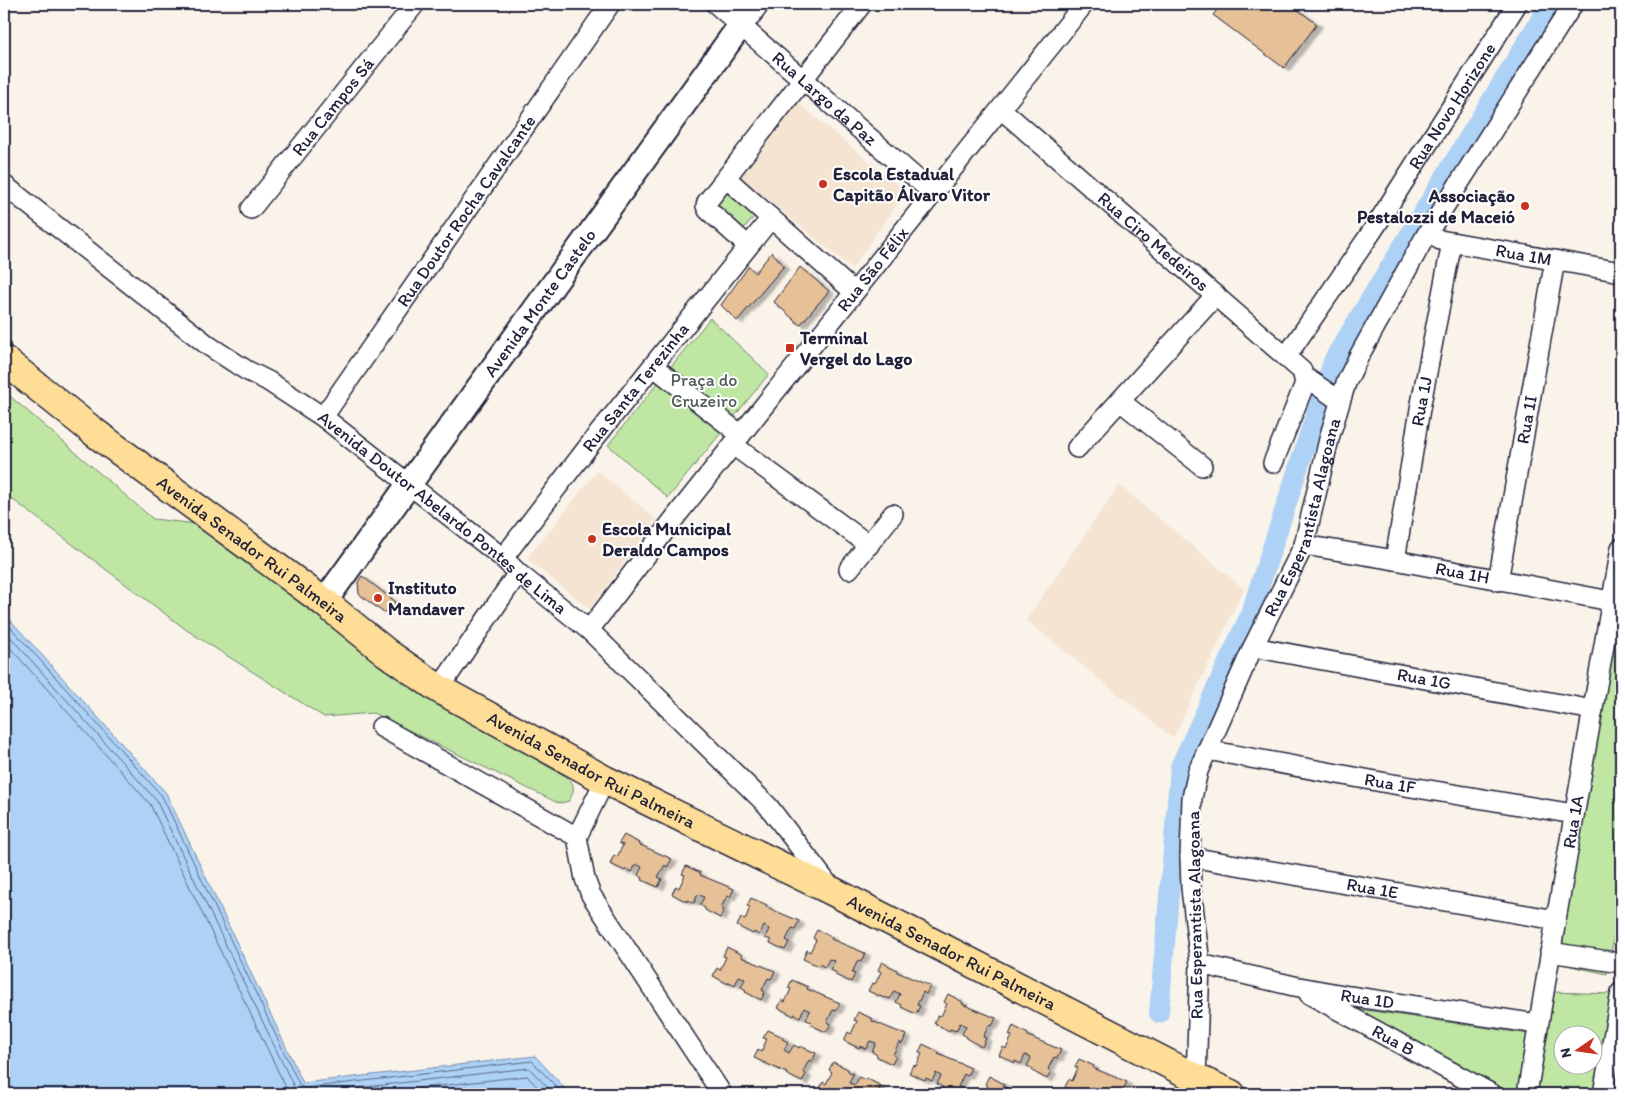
<svg xmlns="http://www.w3.org/2000/svg" width="1625" height="1098" font-family="Itim,sans-serif">
<defs>
<filter id="shadow"><feDropShadow dx="5.5" dy="3" stdDeviation="1" flood-color="#0004"/></filter>
</defs>
<rect width="100%" height="100%" fill="#faf3ea"/>
<filter id="ink" filterUnits="userSpaceOnUse"><feTurbulence type="fractalNoise" baseFrequency=".02" numOctaves="2"/><feDisplacementMap in="SourceGraphic" scale="10" xChannelSelector="R" yChannelSelector="G"/><feConvolveMatrix kernelMatrix="1 2 1 2 8 2 1 2 1" color-interpolation-filters="sRGB"/></filter>
<g filter="url(#ink)">
<!-- built -->
<g fill="#f4e4d1">
<polygon points="798,103 906,192 852,268 740,177"/>
<polygon points="597,471 656,519 590,609 527,559"/>
<polygon points="1119,485 1244,589 1173,738 1026,620"/>
</g>
<!-- green -->
<g fill="#bfe7a3" stroke="#70846f" fill-rule="evenodd">
<polygon points="728,188 756,215 741,231 711,207"/>
<polygon points="710,318 769,374 668,498 608,445"/>
<path d="M4 391 153 519 197 524 377 662 552 769C568 777 580 781 569 801L561 803 556 802 373 713 324 717 188 631 4 493Z"/>
<polygon points="1618,621 1621,622 1621,899 1607,974 1557,963"/>
<path d="M1552 992 1615 994 1595 1094H1533ZM1562 1036H1592V1066H1562Z"/>
<polygon points="1351,1008 1529,1034 1517,1094 1500,1094"/>
</g>
<!-- water -->
<polygon fill="#add2f6" stroke="#758cab" points="4,613 166,793 303,1083 535,1056 570,1094 4,1094"/>
<g fill="none" stroke-linecap="round" stroke-linejoin="round">
<!-- shore -->
<g stroke="#5a6886" stroke-width="1">
<polyline points="4,620 162,796 300,1086 305,1088 532,1061 563,1094"/>
<polyline points="4,630 156,800 296,1091 306,1094 529,1068 554,1094"/>
<polyline points="4,641 150,804 289,1094"/>
<polyline points="367,1094 527,1076 544,1094"/>
</g>
<!-- canal -->
<polyline stroke="#add2f6" stroke-width="20" points="1159,1013 1180,767 1250,615 1334,359 1550,4"/>
</g>
<!-- building -->
<g fill="#e6c197" stroke="#22223b" filter="url(#shadow)">
<polygon points="1221,4 1290,4 1317,24 1284,68 1213,15"/>
<polygon points="772,252 784,266 737,321 721,305 749,266 755,273"/>
<polygon points="800,267 829,291 800,325 774,302"/>
<polygon points="362,576 396,602 384,613 359,594 358,582"/>
<polygon points="624,835 639,843 638,844 672,859 667,867 665,865 658,877 662,879 658,887 642,880 643,878 638,875 642,867 636,864 632,872 626,869 625,871 610,864 614,855 617,857 623,845 619,843"/>
<polygon points="686,866 701,873 700,875 734,889 730,897 727,896 721,908 724,910 720,918 705,910 705,908 700,905 704,897 698,894 694,903 688,900 687,902 672,894 676,886 679,888 685,875 682,874"/>
<polygon points="751,898 767,905 766,907 799,921 795,929 792,928 786,940 789,942 785,950 770,943 771,940 765,938 769,929 764,926 759,935 754,932 753,934 737,926 741,918 745,920 750,907 747,906"/>
<polygon points="817,930 832,937 831,939 865,953 861,962 858,960 852,973 855,974 851,982 835,975 837,973 830,970 835,961 829,959 825,967 819,964 818,966 803,959 807,950 810,952 816,940 813,938"/>
<polygon points="727,947 742,955 741,957 775,971 771,979 768,978 762,990 765,992 761,1000 745,992 746,990 741,987 745,979 739,976 735,985 729,982 728,984 713,976 717,968 720,970 726,957 723,956"/>
<polygon points="882,962 897,970 897,972 930,986 926,994 923,992 917,1005 920,1006 916,1014 901,1007 902,1005 896,1002 900,994 894,991 890,999 885,997 884,998 868,991 872,983 875,984 881,972 878,970"/>
<polygon points="792,980 808,987 807,989 840,1003 836,1011 833,1010 827,1022 831,1024 826,1032 811,1025 812,1022 806,1020 810,1011 804,1008 800,1017 795,1014 794,1016 778,1008 782,1000 785,1002 791,989 788,988"/>
<polygon points="948,994 963,1002 962,1004 996,1018 992,1026 989,1025 983,1037 986,1038 982,1047 967,1039 967,1037 962,1034 966,1026 960,1023 956,1031 950,1029 949,1031 934,1023 938,1015 941,1016 947,1004 944,1002"/>
<polygon points="858,1012 873,1019 872,1021 906,1035 902,1044 899,1042 893,1055 896,1056 892,1064 877,1057 877,1055 872,1052 876,1043 870,1041 866,1049 860,1046 859,1048 844,1041 848,1032 851,1034 857,1021 854,1020"/>
<polygon points="1013,1026 1028,1034 1028,1036 1061,1050 1057,1058 1054,1057 1048,1069 1051,1071 1047,1079 1032,1071 1033,1069 1027,1066 1031,1058 1025,1055 1021,1064 1015,1061 1015,1063 999,1055 1003,1047 1006,1049 1012,1036 1009,1035"/>
<polygon points="768,1030 783,1037 782,1039 788,1042 784,1050 789,1053 794,1045 799,1048 800,1046 816,1053 812,1062 809,1060 803,1072 806,1074 802,1082 786,1074 787,1073 754,1058 758,1050 761,1052 767,1039 763,1038"/>
<polygon points="923,1044 939,1052 938,1054 971,1068 967,1076 964,1074 958,1087 961,1088 959,1094 953,1094 942,1089 943,1087 937,1084 941,1076 936,1073 932,1081 926,1078 925,1080 909,1073 913,1065 916,1066 922,1054 919,1052"/>
<polygon points="1079,1059 1094,1066 1093,1068 1127,1082 1123,1090 1120,1089 1117,1094 1095,1094 1097,1090 1091,1087 1088,1094 1079,1094 1065,1087 1069,1079 1072,1081 1078,1068 1075,1067"/>
<polygon points="833,1062 848,1069 848,1071 853,1074 849,1083 855,1085 859,1077 865,1080 866,1078 881,1086 877,1094 874,1092 873,1094 827,1094 819,1090 823,1082 826,1084 832,1072 829,1070"/>
<polygon points="989,1076 1004,1084 1003,1086 1021,1094 1021,1092 1025,1094 984,1094 988,1086 985,1084"/>
</g>
<g fill="none" stroke-linecap="round" stroke-linejoin="round">
<defs>
<g id="minor">
<path id="s1" d="M716 4 933 193"/>
<path id="s2" d="M1001 109 1302 371 1305 383 1273 463"/>
<polyline points="726,178 854,292"/>
<path id="s3" d="M4 185 209 346 246 370 268 381 323 417 503 558 518 573 589 630 768 806 831 888"/>
<path id="s4" d="M251 209 415 4"/>
<path id="s5" d="M1440 240 1621 272"/>
<polyline points="748,246 708,210 706,206 707,202 862,4"/>
<path id="s6" d="M1286 357 1373 230 1517 4"/>
<polyline points="653,366 741,435"/>
<polyline points="1305,377 1340,401"/>
<polyline points="1120,401 1202,466"/>
<path id="s7" d="M323 417 610 4"/>
<polyline points="733,445 869,545"/>
<polyline points="1077,448 1216,295"/>
<path id="s8" d="M1304 545 1395 560 1621 603"/>
<path id="s9" d="M503 558 591 443 771 218"/>
<path id="s10" d="M1395 560 1420 409 1452 242"/>
<polyline points="849,569 893,514"/>
<path id="s11" d="M1498 581 1555 260"/>
<path id="s12" d="M589 630 677 515 1084 4"/>
<path id="s13" d="M1253 647 1593 710"/>
<polyline points="439,689 518,573"/>
<polyline points="381,727 577,837"/>
<path id="s14" d="M1207 750 1387 783 1574 814"/>
<polyline points="605,780 577,837 585,879 591,895 722,1094"/>
<path id="s15" d="M1190 857 1556 920"/>
<polyline points="1550,952 1621,963"/>
<path id="s16" d="M1200 964 1294 986 1349 996 1538 1024"/>
<path id="s17" d="M1309 994 1492 1094"/>
<path id="s18" d="M1196 1078 1200 964 1191 888 1190 857 1192 798 1198 771 1253 647 1304 545 1330 435 1346 383 1359 356 1425 237 1573 4"/>
<path id="s19" d="M1527 1094 1556 920 1621 548"/>
<polyline points="1603,1094 1621,992"/>
</g>
<g id="tertiary">
<path id="s20" d="M324 602 756 4"/>
</g>
<g id="primary">
<path id="s21" d="M4 360 94 432 324 602 387 653 439 689 605 780 834 892 1196 1078 1231 1094"/>
</g>
</defs>
<!-- minor casing -->
<use href="#minor" stroke="#22223b" stroke-width="22"/>
<!-- tertiary casing -->
<use href="#tertiary" stroke="#22223b" stroke-width="28"/>
<!-- primary casing -->
<use href="#primary" stroke="#22223b" stroke-width="31"/>
<!-- minor -->
<use href="#minor" stroke="#fff" stroke-width="19"/>
<!-- tertiary -->
<use href="#tertiary" stroke="#fff" stroke-width="24"/>
<!-- primary -->
<use href="#primary" stroke="#fedd96" stroke-width="28"/>
</g>
</g>
<!-- markers -->
<g fill="#c8321e" stroke="#fff" stroke-width="2">
<circle cx="823" cy="184" r="5"/>
<circle cx="1525" cy="206" r="5"/>
<rect x="785" y="343" width="10" height="10" rx="2.5"/>
<circle cx="592" cy="539" r="5"/>
<circle cx="378" cy="598" r="5"/>
</g>
<g text-anchor="middle" stroke-width="4" stroke-linejoin="round" paint-order="stroke">
<!-- street labels -->
<g font-size="18" fill="#22223b" stroke="#fff">
<text dy="6" stroke="none"><textPath href="#s1" startOffset="144">Rua Largo da Paz</textPath></text>
<text dy="6" stroke="none"><textPath href="#s4" startOffset="131">Rua Campos Sá</textPath></text>
<text dy="6" stroke="none"><textPath href="#s6" startOffset="301">Rua Novo Horizone</textPath></text>
<text dy="6" stroke="none"><textPath href="#s7" startOffset="251">Rua Doutor Rocha Cavalcante</textPath></text>
<text dy="6" stroke="none"><textPath href="#s2" startOffset="202">Rua Ciro Medeiros</textPath></text>
<text dy="6" stroke="none"><textPath href="#s5" startOffset="85">Rua 1M</textPath></text>
<text dy="6" stroke="none"><textPath href="#s12" startOffset="459">Rua São Félix</textPath></text>
<text dy="6" stroke="none"><textPath href="#s20" startOffset="369">Avenida Monte Castelo</textPath></text>
<text dy="6" stroke="none"><textPath href="#s9" startOffset="216">Rua Santa Terezinha</textPath></text>
<text dy="6" stroke="none"><textPath href="#s10" startOffset="161">Rua 1J</textPath></text>
<text dy="6" stroke="none"><textPath href="#s11" startOffset="164">Rua 1I</textPath></text>
<text dy="6" stroke="none"><textPath href="#s3" startOffset="548">Avenida Doutor Abelardo Pontes de Lima</textPath></text>
<text dy="6" stroke="none"><textPath href="#s18" startOffset="584">Rua Esperantista Alagoana</textPath></text>
<text dy="6" stroke="none"><textPath href="#s21" startOffset="312">Avenida Senador Rui Palmeira</textPath></text>
<text dy="6" stroke="none"><textPath href="#s8" startOffset="161">Rua 1H</textPath></text>
<text dy="6" stroke="none"><textPath href="#s13" startOffset="174">Rua 1G</textPath></text>
<text dy="6" stroke="none"><textPath href="#s21" startOffset="718">Avenida Senador Rui Palmeira</textPath></text>
<text dy="6" stroke="none"><textPath href="#s14" startOffset="186">Rua 1F</textPath></text>
<text dy="6" stroke="none"><textPath href="#s19" startOffset="276">Rua 1A</textPath></text>
<text dy="6" stroke="none"><textPath href="#s15" startOffset="185">Rua 1E</textPath></text>
<text transform="translate(1195 915) rotate(-91)" y="6">Rua Esperantista Alagoana</text>
<text dy="6" stroke="none"><textPath href="#s21" startOffset="1122">Avenida Senador Rui Palmeira</textPath></text>
<text dy="6" stroke="none"><textPath href="#s16" startOffset="171">Rua 1D</textPath></text>
<text dy="6" stroke="none"><textPath href="#s17" startOffset="96">Rua B</textPath></text>
</g>
<!-- poi labels -->
<g font-size="18" font-weight="bold" fill="#22223b" stroke="#fff" text-anchor="start">
<text x="833" y="180">Escola Estadual<tspan x="833" dy="21">Capitão Álvaro Vitor</tspan></text>
<text x="1515" y="202" text-anchor="end">Associação<tspan x="1515" dy="21">Pestalozzi de Maceió</tspan></text>
<text x="800" y="344">Terminal<tspan x="800" dy="21">Vergel do Lago</tspan></text>
<text x="602" y="535">Escola Municipal<tspan x="602" dy="21">Deraldo Campos</tspan></text>
<text x="388" y="594">Instituto<tspan x="388" dy="21">Mandaver</tspan></text>
</g>
<!-- park labels -->
<g font-size="18" fill="#515d5a" stroke="#fff">
<text x="704" y="386">Praça do<tspan x="704" dy="21">Cruzeiro</tspan></text>
</g>
</g>
<!-- margin -->
<rect width="1625" height="1098" fill="none" stroke="#fff" stroke-width="20"/>
<rect x="10" y="10" width="1605" height="1078" fill="none" stroke="#22223b" stroke-width="2" filter="url(#ink)"/>
<!-- north arrow -->
<g transform="translate(1578 1050) rotate(257)"><circle r="24" fill="#ffffff" stroke="#a7a7b1"/>
<path d="M0-4L9 19L0 12L-9 19Z" fill="#c8321e"/>
<text y="-8" font-size="14" font-weight="bold" text-anchor="middle" fill="#22223b">N</text>
</g>
</svg>
